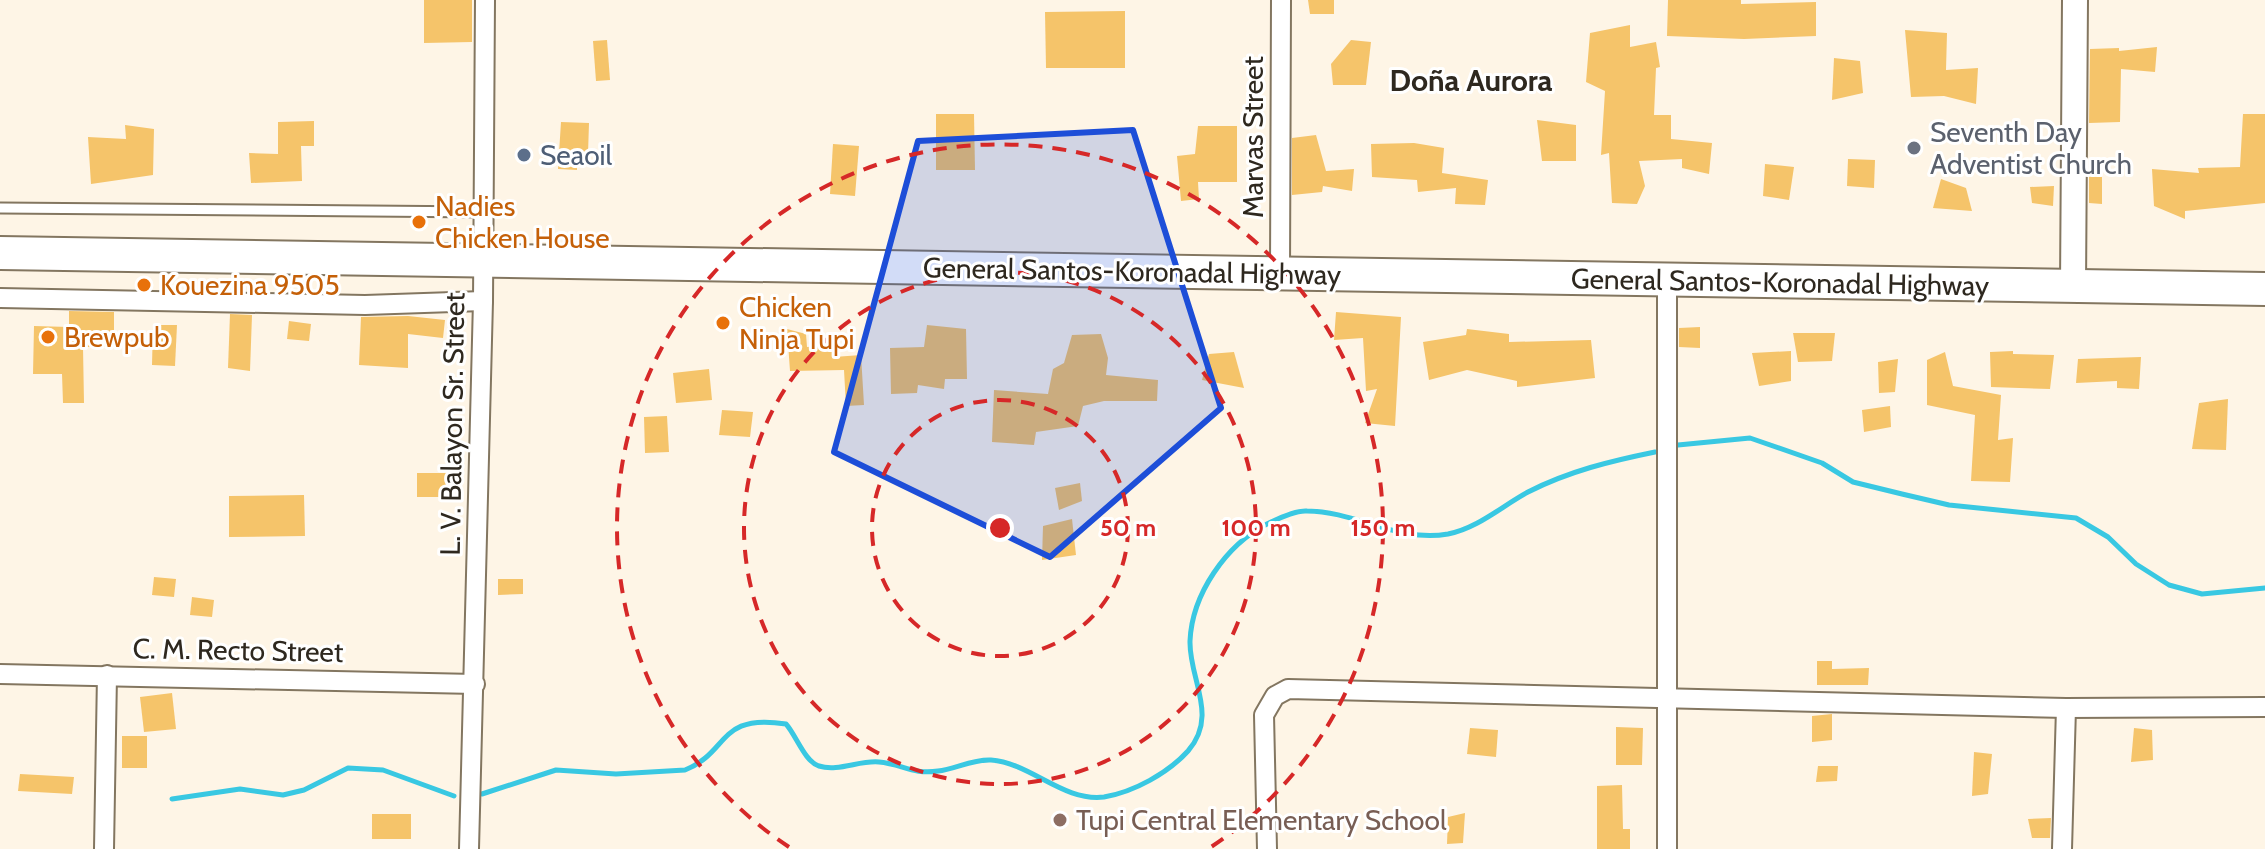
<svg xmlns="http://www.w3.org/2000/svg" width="2265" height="849" font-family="Cabin,sans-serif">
<rect width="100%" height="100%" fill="#fef5e6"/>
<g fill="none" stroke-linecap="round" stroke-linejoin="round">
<!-- stream -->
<g stroke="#39c8e2" stroke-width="5">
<polyline points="1678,445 1750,438 1822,463 1853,482 1902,494 1949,505 2076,518 2108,537 2136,564 2169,585 2202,594 2265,588"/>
<path d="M482 794 556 770 616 774 685 770C730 752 717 713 786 724 796 735 805 762 819 766 838 772 860 760 879 762 902 764 913 775 938 771 955 769 973 759 991 760 1031 763 1063 802 1104 797 1134 792 1168 773 1188 751 1219 715 1189 680 1190 641 1192 594 1226 545 1267 524 1277 519 1296 510 1307 511 1356 511 1397 543 1448 534 1478 528 1502 506 1528 492 1569 471 1611 461 1655 452"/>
<polyline points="172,799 240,789 283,795 304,790 348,768 383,770 454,796"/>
</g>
</g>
<!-- building -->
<g fill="#f5c46a">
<polygon points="424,0 472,0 472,42 424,43"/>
<polygon points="1308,0 1334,0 1334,14 1310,14"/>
<polygon points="1668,0 1741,0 1741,4 1816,2 1816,36 1744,39 1667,36"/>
<polygon points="1125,11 1125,68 1046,68 1045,12"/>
<polygon points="1630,25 1630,47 1656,42 1660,67 1656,68 1654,115 1671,115 1671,139 1712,143 1709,174 1682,168 1682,159 1639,161 1645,186 1637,204 1612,203 1609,153 1601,155 1605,91 1586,82 1590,33"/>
<polygon points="1905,30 1947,33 1946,70 1978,68 1976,104 1944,96 1911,97"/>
<polygon points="607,40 610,80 596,81 593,41"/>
<polygon points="1351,40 1371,42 1366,85 1333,85 1331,64"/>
<polygon points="2157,47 2155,72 2121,69 2120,122 2089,123 2090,49 2119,48 2119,51"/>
<polygon points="1834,58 1860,61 1863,93 1832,100"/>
<polygon points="936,114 974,114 975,170 936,170"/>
<polygon points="2243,114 2265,114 2265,203 2185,211 2185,219 2154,206 2152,169 2199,173 2198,168 2240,167"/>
<polygon points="1537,120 1576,125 1576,161 1542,161"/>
<polygon points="314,121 314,146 301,146 302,181 251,183 249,153 278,154 278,122"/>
<polygon points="561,122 589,123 588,154 577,154 577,170 558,169"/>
<polygon points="125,125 154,129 153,175 91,184 88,137 126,139"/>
<polygon points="1198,126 1237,126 1237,182 1198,182 1199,199 1181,201 1177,156 1195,154"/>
<polygon points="1316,135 1326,171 1354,169 1352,191 1323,186 1322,192 1292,195 1292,138"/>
<polygon points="1414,143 1444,148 1442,173 1488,180 1485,205 1455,204 1456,188 1418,192 1417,180 1372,177 1371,144"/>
<polygon points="833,144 859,146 855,196 830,194"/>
<polygon points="1848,159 1875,160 1874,188 1847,186"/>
<polygon points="1765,164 1794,167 1789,200 1763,196"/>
<polygon points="2089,176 2102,177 2102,204 2089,203"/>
<polygon points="1941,179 1966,188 1972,211 1933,208"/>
<polygon points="2054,186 2053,206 2032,203 2030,187"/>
<polygon points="69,311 114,312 114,347 83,347 84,403 63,403 62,374 33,374 34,326 69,327"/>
<polygon points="1336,312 1401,317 1395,426 1365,423 1377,389 1366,391 1363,338 1334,340"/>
<polygon points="230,314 252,315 250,371 228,368"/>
<polygon points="408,316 445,320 443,338 408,334 408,368 359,365 361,317"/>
<polygon points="289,321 311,324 309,341 287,339"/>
<polygon points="153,325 177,325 175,366 152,365"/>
<polygon points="927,325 966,329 967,379 945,379 944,389 918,385 917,393 891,394 890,348 924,347"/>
<polygon points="1700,327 1700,348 1679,347 1679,328"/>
<polygon points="787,329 806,334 807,347 833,345 834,357 861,355 864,405 846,406 844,370 790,371"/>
<polygon points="1467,329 1509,334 1509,342 1591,340 1595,378 1517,387 1517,381 1467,370 1429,380 1423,342 1466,335"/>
<polygon points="1793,333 1835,333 1832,361 1798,362"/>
<polygon points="1101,334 1108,358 1106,375 1158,380 1157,401 1104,401 1083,406 1078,426 1036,432 1034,445 992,442 994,390 1048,394 1053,369 1064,363 1072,335"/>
<polygon points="1791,351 1791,381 1759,386 1752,353"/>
<polygon points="2013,351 2013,354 2054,355 2050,389 1991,387 1990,352"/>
<polygon points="1234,352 1244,388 1202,380 1209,354"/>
<polygon points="1945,352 1953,386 2001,395 1998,440 2013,438 2010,482 1971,481 1975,415 1927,405 1927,360"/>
<polygon points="2141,357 2139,389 2117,388 2117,381 2076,383 2078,359"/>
<polygon points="1898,359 1895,392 1879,393 1878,362"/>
<polygon points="709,369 712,400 676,403 673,373"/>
<polygon points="2228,399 2226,450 2192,449 2199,403"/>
<polygon points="1890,406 1891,427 1864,432 1862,410"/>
<polygon points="722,410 753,412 750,437 719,435"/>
<polygon points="667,416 669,452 645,453 644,417"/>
<rect x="417" y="473" width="35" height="24"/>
<polygon points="1080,483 1082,501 1059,510 1055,488"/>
<polygon points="304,495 305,536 229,537 229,496"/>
<polygon points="1072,519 1076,555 1042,560 1043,526"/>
<polygon points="154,577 176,579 174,597 152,595"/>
<polygon points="498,579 523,579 523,594 498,595"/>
<polygon points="192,597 214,600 212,617 190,615"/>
<polygon points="1817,661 1832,661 1832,669 1869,668 1868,685 1817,685"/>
<polygon points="172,693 176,729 144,732 140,697"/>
<polygon points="1832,714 1832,740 1812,742 1812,716"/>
<polygon points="1616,727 1643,728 1642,765 1616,765"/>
<polygon points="1470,728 1498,730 1496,757 1467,754"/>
<polygon points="2134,728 2152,730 2153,760 2131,762"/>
<rect x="122" y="736" width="25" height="32"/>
<polygon points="1974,752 1992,754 1988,794 1972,796"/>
<polygon points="1818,766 1838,766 1837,781 1816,782"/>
<polygon points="20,774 74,777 72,794 18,791"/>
<polygon points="1622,785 1623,829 1630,829 1630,849 1597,849 1597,786"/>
<polygon points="1465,813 1463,843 1447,844 1448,817"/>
<rect x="372" y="814" width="39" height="25"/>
<polygon points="2051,818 2050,838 2032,838 2028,819"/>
</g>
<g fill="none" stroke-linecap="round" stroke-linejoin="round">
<defs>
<polyline id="lane" points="0,208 484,212"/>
<g id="street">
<polyline points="1280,274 1281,0"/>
<polyline points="1667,280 1667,849"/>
<polyline points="0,298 365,305 483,301"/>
<polyline points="0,674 475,684"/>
<polyline points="104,849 107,675"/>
<polyline points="469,849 483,301 485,0"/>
<polyline points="1267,849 1264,715 1275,696 1288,689 2066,708 2265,707"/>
<polyline points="2062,849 2066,708"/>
</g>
<polyline id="secondary" points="2073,286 2075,0"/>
<polyline id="highway" points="0,253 2265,289"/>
</defs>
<!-- lane casing -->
<use href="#lane" stroke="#837660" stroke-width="13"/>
<!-- street casing -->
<use href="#street" stroke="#837660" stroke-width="22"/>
<!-- secondary casing -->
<use href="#secondary" stroke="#837660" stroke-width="28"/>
<!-- highway casing -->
<use href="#highway" stroke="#837660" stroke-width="36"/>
<!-- lane -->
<use href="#lane" stroke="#fff" stroke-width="9"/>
<!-- street -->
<use href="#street" stroke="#fff" stroke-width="18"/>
<!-- secondary -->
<use href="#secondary" stroke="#fff" stroke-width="24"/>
<!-- highway -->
<use href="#highway" stroke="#fff" stroke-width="32"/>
</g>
<!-- marked area -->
<path fill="#1d4ed8" fill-opacity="0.2" stroke="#1d4ed8" stroke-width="6" stroke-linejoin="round" d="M1133 130 1221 408 1050 557 834 452 918 141Z"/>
<!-- distance rings -->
<g fill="none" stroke="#d62828" stroke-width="4" stroke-dasharray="14 10">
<circle cx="1000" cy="528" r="128"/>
<circle cx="1000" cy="528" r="256"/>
<path d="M789 847A383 383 0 1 1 1211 847"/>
</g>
<!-- markers -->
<circle fill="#6b7280" stroke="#fff" stroke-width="3" cx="1914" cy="148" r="8"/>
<circle fill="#5c6f8a" stroke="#fff" stroke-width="3" cx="524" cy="155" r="8"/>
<g fill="#e8710a" stroke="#fff" stroke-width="3">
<circle cx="419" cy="222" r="8"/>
<circle cx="144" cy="285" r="8"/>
<circle cx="723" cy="323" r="8"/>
<circle cx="48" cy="337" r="8"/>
</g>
<circle fill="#8d6e63" stroke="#fff" stroke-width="3" cx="1060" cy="820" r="8"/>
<g text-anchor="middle" stroke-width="6" stroke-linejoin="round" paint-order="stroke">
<!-- worship labels -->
<g font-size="28" fill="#5b616d" stroke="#fff" text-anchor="start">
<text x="1930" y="142">Seventh Day<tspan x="1930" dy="32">Adventist Church</tspan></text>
</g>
<!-- street labels -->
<g font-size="28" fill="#2e281f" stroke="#fff">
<text transform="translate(1253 137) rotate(-90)" y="10">Marvas Street</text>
<text transform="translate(1132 271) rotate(1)" y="10">General Santos-Koronadal Highway</text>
<text transform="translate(1780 282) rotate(1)" y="10">General Santos-Koronadal Highway</text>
<text transform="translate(452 424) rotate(-89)" y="10">L. V. Balayon Sr. Street</text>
<text transform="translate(238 650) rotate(1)" y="10">C. M. Recto Street</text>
</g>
<!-- service labels -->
<g font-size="28" fill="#4e5e75" stroke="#fff" text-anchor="start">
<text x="540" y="165">Seaoil</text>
</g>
<!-- food labels -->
<g font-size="28" fill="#c56008" stroke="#fff" text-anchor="start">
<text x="435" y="216">Nadies<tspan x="435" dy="32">Chicken House</tspan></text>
<text x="160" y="295">Kouezina 9505</text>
<text x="739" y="317">Chicken<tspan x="739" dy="32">Ninja Tupi</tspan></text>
<text x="64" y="347">Brewpub</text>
</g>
<!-- education labels -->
<g font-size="28" fill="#785e54" stroke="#fff" text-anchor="start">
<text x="1076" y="830">Tupi Central Elementary School</text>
</g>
<!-- neighbourhood labels -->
<g font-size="30" font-weight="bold" fill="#2e281f" stroke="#fff">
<text x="1471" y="91">Doña Aurora</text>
</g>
</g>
<circle cx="1000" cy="528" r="12" fill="#d62828" stroke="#fff" stroke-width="4"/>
<g font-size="24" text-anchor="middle" font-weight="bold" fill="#d62828" stroke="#fff" stroke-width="6" stroke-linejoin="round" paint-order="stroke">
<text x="1128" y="536">50 m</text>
<text x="1256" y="536">100 m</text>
<text x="1383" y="536">150 m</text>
</g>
</svg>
